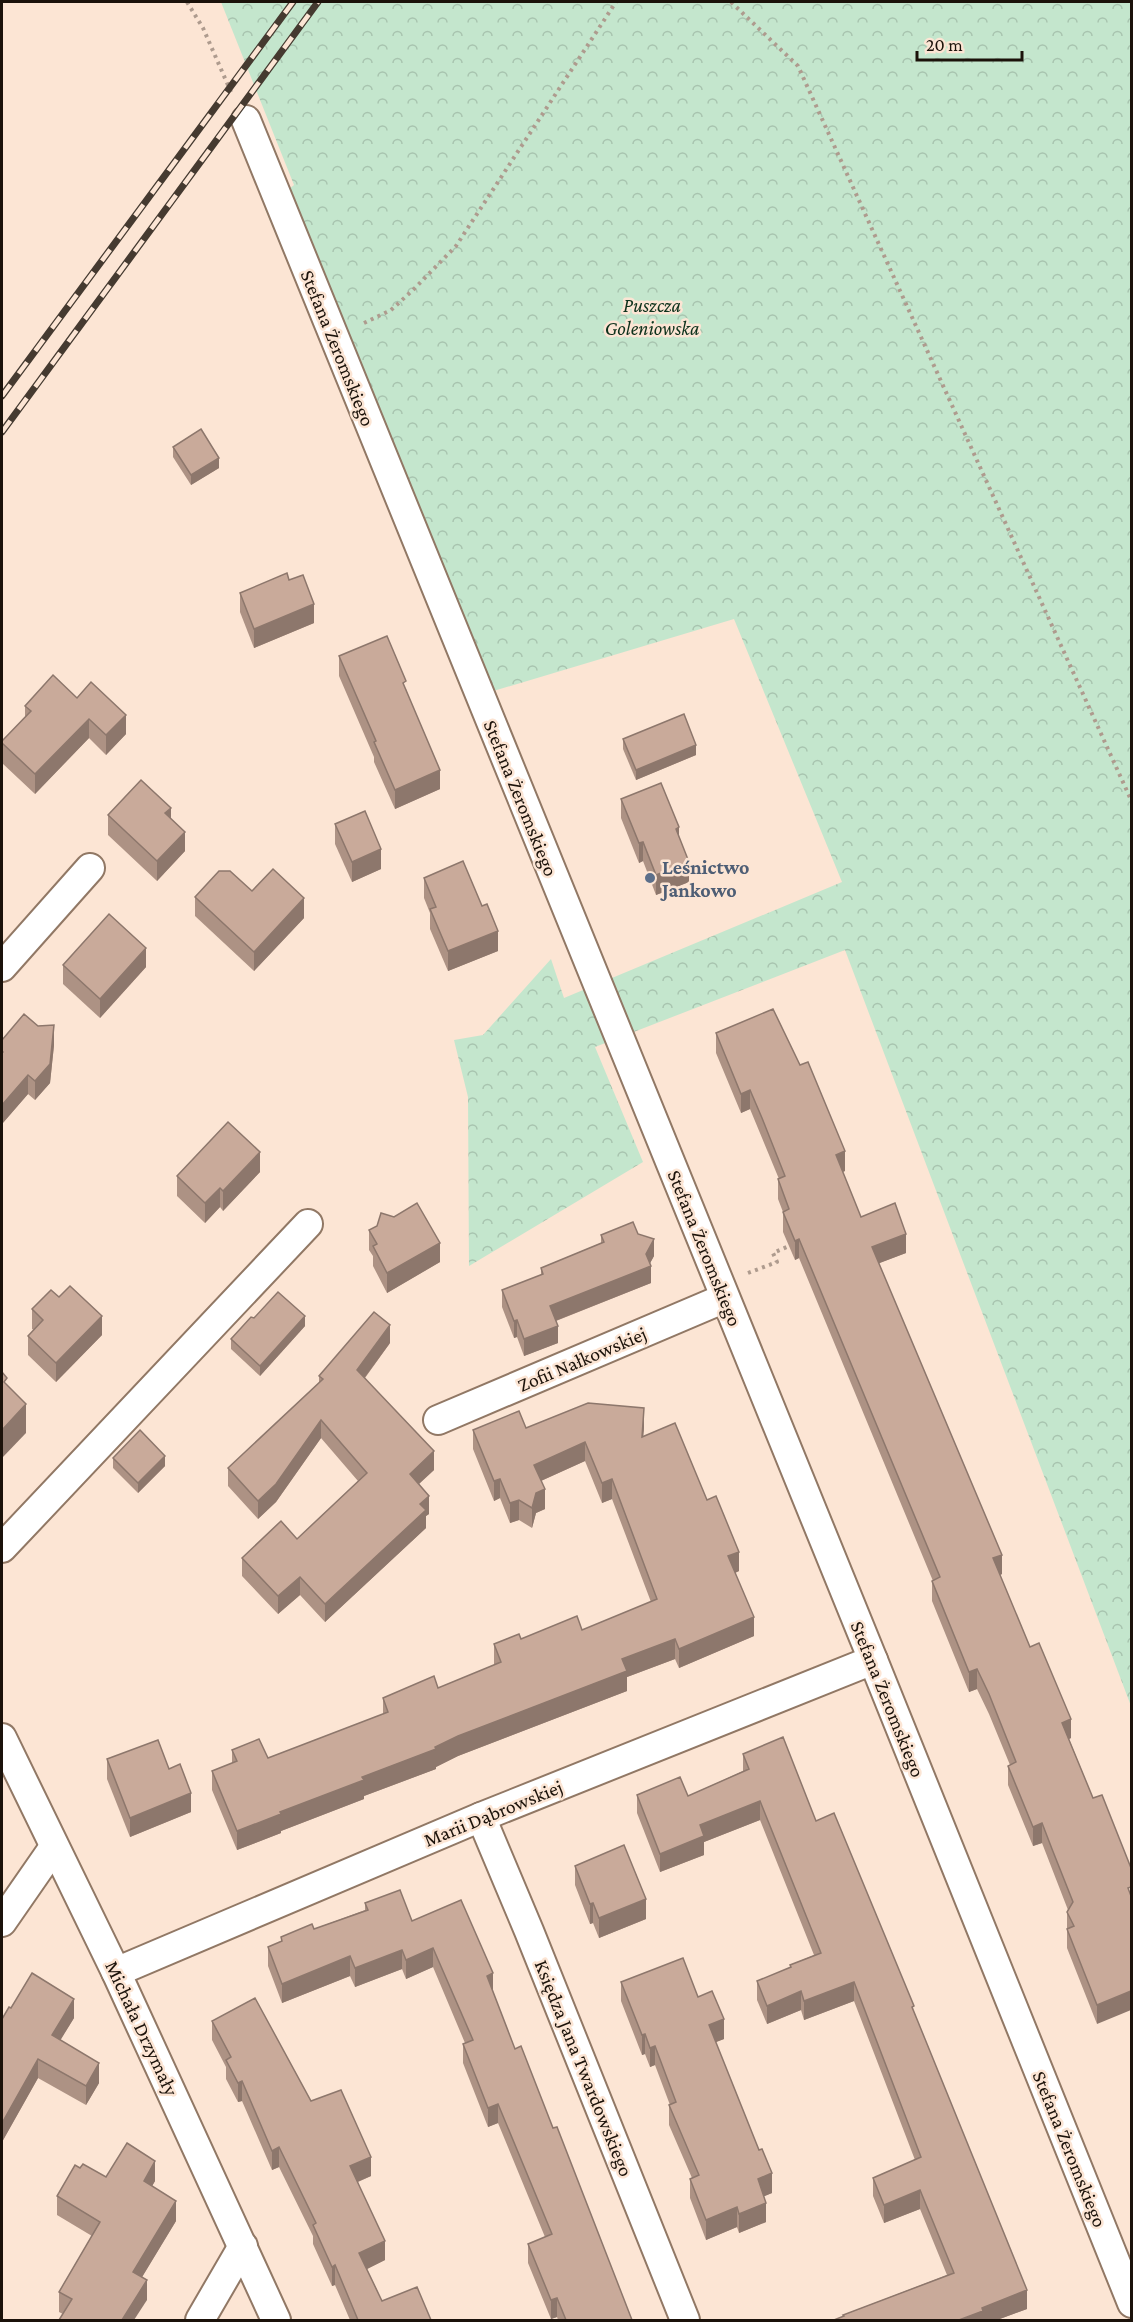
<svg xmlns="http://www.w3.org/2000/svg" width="1133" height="2322" font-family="'Crimson Pro',serif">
<defs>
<pattern id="forest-crowns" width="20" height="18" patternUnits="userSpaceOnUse" patternTransform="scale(1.5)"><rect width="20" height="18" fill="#c4e6cd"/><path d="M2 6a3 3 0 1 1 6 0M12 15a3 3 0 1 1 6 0" fill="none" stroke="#a8c4af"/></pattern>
</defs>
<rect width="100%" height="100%" fill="#fce5d4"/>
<!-- forest -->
<polygon fill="url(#forest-crowns)" points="221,2 1131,2 1131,1706 845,950 595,1047 643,1162 469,1266 468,1097 454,1040 483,1035 551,959 564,998 842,882 734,619 470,698 265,209 294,185"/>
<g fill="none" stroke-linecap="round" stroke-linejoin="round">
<defs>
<g id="minor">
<polyline points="246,120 873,1660 1132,2303"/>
<polyline points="2,967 90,868"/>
<polyline points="438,1420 725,1298"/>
<polyline points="2,1548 308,1224"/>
<polyline points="2,1738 116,1972 276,2320"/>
<polyline points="481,1817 529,1931 685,2320"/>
<polyline points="2,1922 54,1847"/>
<polyline points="116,1972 481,1817 873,1660"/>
<polyline points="200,2320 243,2246"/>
</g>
</defs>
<!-- minor casing -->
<use href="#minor" stroke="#917865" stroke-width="32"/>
<!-- path -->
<g stroke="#ae9b8e" stroke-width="4" stroke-dasharray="3 4.5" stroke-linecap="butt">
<polyline points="187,2 203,28 231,92"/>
<polyline points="731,2 798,66 1132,802"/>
<polyline points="364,323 391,310 413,290 456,246 616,2"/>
<polyline points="748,1273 777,1262 773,1253 789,1246"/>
</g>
<!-- minor -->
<use href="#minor" stroke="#fff" stroke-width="28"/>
<defs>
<g id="rail">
<polyline points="2,396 293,2"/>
<polyline points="2,432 318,2"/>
</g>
</defs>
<!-- rail casing -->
<use href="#rail" stroke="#453a30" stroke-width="7"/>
<!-- rail -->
<use href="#rail" stroke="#fce5d4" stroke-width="4.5" stroke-dasharray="14" stroke-linecap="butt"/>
</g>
<!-- wall -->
<g fill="#ad9284">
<polygon points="173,447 219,468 191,485 173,457"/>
<polygon points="289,580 314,623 254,648 240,612 240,593"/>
<polygon points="339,656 406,689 440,789 395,809 374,762 374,757 339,676"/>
<polygon points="77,698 126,734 106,755 89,738 35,794 2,763 2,741 25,717 25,706"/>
<polygon points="623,739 696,755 636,780 623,749"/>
<polygon points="621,799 679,837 689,882 656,895 643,861 639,863 621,818"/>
<polygon points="108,815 185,851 157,881 108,835"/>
<polygon points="335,824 381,869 352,882 335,844"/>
<polygon points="424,878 482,906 498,951 448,971 430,929 430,913 424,898"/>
<polygon points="252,891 304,918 254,971 195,916 195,897"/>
<polygon points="63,965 146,967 100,1018 63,984"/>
<polygon points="716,1033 845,1171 842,1172 861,1217 906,1253 879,1263 1002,1574 1000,1575 1030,1647 1071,1738 1069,1739 1093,1798 1102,1795 1097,2024 1067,1948 1067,1912 1068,1910 1042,1843 1033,1846 1008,1785 1008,1766 1010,1765 989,1714 977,1689 969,1692 932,1601 932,1581 933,1581 799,1258 795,1260 783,1232 783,1212 778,1199 778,1179 779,1179 750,1109 741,1113 716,1053"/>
<polygon points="2,1040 54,1045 50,1083 35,1100 28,1094 2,1124"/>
<polygon points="260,1172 223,1211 220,1207 205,1223 177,1196 177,1176"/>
<polygon points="394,1217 440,1262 387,1293 373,1266 373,1256 369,1250 369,1230"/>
<polygon points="638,1234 654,1256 650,1263 651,1283 556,1321 558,1343 524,1356 517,1337 514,1338 502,1307 502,1290 541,1275 541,1268 601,1243 601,1235"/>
<polygon points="32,1309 102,1335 56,1382 28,1355 28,1336 34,1330 32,1329"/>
<polygon points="305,1326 260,1376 231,1349 231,1339"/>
<polygon points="390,1343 365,1378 434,1470 419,1484 429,1514 426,1516 426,1528 325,1622 300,1595 278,1614 242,1576 242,1558 297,1539 358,1481 321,1438 276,1502 258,1519 228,1486 228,1468 319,1383 319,1376"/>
<polygon points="644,1427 643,1436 707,1500 739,1571 735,1573 754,1636 679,1668 675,1659 627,1677 627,1691 458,1756 436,1767 436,1769 364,1796 364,1799 281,1831 281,1833 237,1850 212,1790 212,1771 232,1763 232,1750 268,1758 383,1714 383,1698 438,1688 494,1665 494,1644 582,1630 651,1602 612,1499 602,1503 585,1461 541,1481 545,1509 536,1513 532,1528 519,1520 510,1523 500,1498 494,1501 473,1449 473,1430"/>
<polygon points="113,1458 165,1466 138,1493 113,1468"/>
<polygon points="743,1754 816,1821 914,2013 1027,2309 997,2320 834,2320 843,2317 843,2315 947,2275 920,2209 884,2223 873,2196 873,2178 915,2160 854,2001 804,2020 801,2010 767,2024 757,2000 757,1981 790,1968 790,1965 814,1955 760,1820 704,1842 704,1855 660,1872 637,1813 637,1795 688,1796 743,1771"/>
<polygon points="107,1759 169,1769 191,1812 130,1837 107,1779"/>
<polygon points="575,1866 646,1919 599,1938 593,1923 590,1924 575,1885"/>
<polygon points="365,1903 412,1921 493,1992 515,2049 553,2128 632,2320 558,2320 557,2317 551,2319 528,2263 528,2244 545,2237 498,2123 488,2127 463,2063 463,2044 465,2043 433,1967 406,1979 402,1969 355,1987 350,1976 282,2003 268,1966 268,1947 281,1942 281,1937 314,1929 365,1910"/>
<polygon points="621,1982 698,1997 724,2039 715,2042 772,2193 764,2196 766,2222 739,2233 737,2227 706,2240 690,2198 690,2179 692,2178 669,2125 669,2105 670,2105 655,2065 650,2067 645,2054 642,2055 621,2001"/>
<polygon points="11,2008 74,2018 60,2040 99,2083 86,2105 38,2078 2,2142 2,2019"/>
<polygon points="212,2021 311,2101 371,2176 358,2182 385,2260 367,2269 382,2301 431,2320 350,2320 335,2285 332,2286 313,2244 313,2236 279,2167 272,2170 242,2101 238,2102 226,2079 226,2067 212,2040"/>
<polygon points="80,2168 106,2177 155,2181 152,2186 176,2221 142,2277 147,2300 63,2314 59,2312 59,2292 92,2236 57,2215 57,2196"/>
</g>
<!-- shaded-wall -->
<g fill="#8d776c">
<polygon points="219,458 219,468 191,485 191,475"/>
<polygon points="314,604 314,623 254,648 254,629"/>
<polygon points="126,715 126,734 106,755 106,735"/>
<polygon points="89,719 89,738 35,794 35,774"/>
<polygon points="696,745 696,755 636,780 636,770"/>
<polygon points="440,770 440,789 395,809 395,790"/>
<polygon points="171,808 171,827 165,813"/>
<polygon points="679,827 679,846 676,829"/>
<polygon points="185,832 185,851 157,881 157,861"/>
<polygon points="643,842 643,861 639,863 639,843"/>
<polygon points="381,849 381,869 352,882 352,862"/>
<polygon points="689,862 689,882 656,895 656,875"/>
<polygon points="304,898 304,918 254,971 254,952"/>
<polygon points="498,931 498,951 448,971 448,951"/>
<polygon points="146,948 146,967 100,1018 100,999"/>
<polygon points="54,1025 54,1045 50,1083 35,1100 35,1081"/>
<polygon points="28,1075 28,1094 2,1124 2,1105"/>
<polygon points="750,1090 750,1109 741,1113 741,1094"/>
<polygon points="845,1151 845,1171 836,1175 836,1155"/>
<polygon points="260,1152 260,1172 223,1211 223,1191"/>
<polygon points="220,1188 220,1207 205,1223 205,1203"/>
<polygon points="906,1234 906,1253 872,1266 872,1247"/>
<polygon points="654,1239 654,1256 648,1267 651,1266 651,1283 550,1323 550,1306 646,1254"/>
<polygon points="799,1239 799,1258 795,1260 795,1241"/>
<polygon points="440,1243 440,1262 387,1293 387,1273"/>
<polygon points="102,1316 102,1335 56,1382 56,1363"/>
<polygon points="305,1316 305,1326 260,1376 260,1366"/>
<polygon points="517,1320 517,1337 514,1338 514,1321"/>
<polygon points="390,1325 390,1343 357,1388 357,1370"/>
<polygon points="558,1326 558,1343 524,1356 524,1339"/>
<polygon points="26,1404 26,1433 2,1458 2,1430"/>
<polygon points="644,1408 644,1427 642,1456 642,1437"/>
<polygon points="321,1420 321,1438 276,1502 258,1519 258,1501"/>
<polygon points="585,1442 585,1461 534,1484 534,1465"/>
<polygon points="434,1451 434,1470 410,1492 410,1474"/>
<polygon points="165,1456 165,1466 138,1493 138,1483"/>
<polygon points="500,1479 500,1498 494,1501 494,1481"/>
<polygon points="612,1479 612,1499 602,1503 602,1483"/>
<polygon points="545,1489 545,1509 536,1513 532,1528 532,1508 536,1493"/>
<polygon points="429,1496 429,1514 426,1516 426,1528 325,1622 325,1604 420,1504"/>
<polygon points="519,1500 519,1520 510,1523 510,1503"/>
<polygon points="739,1552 739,1571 728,1576 728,1556"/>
<polygon points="1002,1555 1002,1574 993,1578 993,1558"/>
<polygon points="300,1577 300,1595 278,1614 278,1596"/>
<polygon points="754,1617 754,1636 679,1668 679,1649"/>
<polygon points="675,1639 675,1659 627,1677 627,1691 458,1756 436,1767 436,1769 364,1796 364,1799 281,1831 281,1833 237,1850 237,1831 362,1777 435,1747 622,1659"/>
<polygon points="977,1669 977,1689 969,1692 969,1672"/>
<polygon points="1071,1719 1071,1738 1062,1742 1062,1723"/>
<polygon points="191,1793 191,1812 130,1837 130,1818"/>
<polygon points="760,1801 760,1820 704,1842 704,1855 660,1872 660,1854 700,1825"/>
<polygon points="1042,1823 1042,1843 1033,1846 1033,1827"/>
<polygon points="646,1899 646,1919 599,1938 599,1918"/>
<polygon points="593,1903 593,1923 590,1924 590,1904"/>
<polygon points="433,1948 433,1967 406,1979 406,1960"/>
<polygon points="402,1950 402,1969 355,1987 355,1968"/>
<polygon points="350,1956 350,1976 282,2003 282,1984"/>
<polygon points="493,1973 493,1992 487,1976"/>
<polygon points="854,1982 854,2001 804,2020 804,2001"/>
<polygon points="801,1991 801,2010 767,2024 767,2006"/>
<polygon points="1131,1991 1131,2010 1097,2024 1097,2005"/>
<polygon points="74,1999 74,2018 52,2054 52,2035"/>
<polygon points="724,2019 724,2039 709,2045 709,2025"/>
<polygon points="645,2034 645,2054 642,2055 642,2035"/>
<polygon points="655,2046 655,2065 650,2067 650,2048"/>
<polygon points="38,2059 38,2078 2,2142 2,2123"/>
<polygon points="99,2063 99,2083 86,2105 86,2086"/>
<polygon points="242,2081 242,2101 238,2102 238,2083"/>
<polygon points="498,2104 498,2123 488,2127 488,2108"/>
<polygon points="279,2147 279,2167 272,2170 272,2151"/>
<polygon points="371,2157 371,2176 350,2185 350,2166"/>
<polygon points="155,2161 155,2181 144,2200 144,2181"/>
<polygon points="772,2173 772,2193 758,2199 758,2179"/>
<polygon points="920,2190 920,2209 884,2223 884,2205"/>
<polygon points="176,2201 176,2221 133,2292 133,2272"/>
<polygon points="766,2203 766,2222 739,2233 739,2214"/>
<polygon points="737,2207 737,2227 706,2240 706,2220"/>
<polygon points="385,2241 385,2260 359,2273 359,2253"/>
<polygon points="335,2265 335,2285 332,2286 332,2267"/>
<polygon points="147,2280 147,2300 134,2320 122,2320"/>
<polygon points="1027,2290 1027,2309 997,2320 959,2320 982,2308"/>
<polygon points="557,2298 557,2317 551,2319 551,2300"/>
</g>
<!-- building -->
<g fill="#c9aa9a" stroke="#8d776c" stroke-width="1.5">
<polygon points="201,429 219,458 191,475 173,447"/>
<polygon points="287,573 289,580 303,575 314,604 254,629 240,593"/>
<polygon points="387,636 406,681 403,683 440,770 395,790 374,742 376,741 339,656"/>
<polygon points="53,675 77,698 91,682 126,715 106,735 89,719 35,774 2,743 2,741 31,711 25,706"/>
<polygon points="684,714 696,745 636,770 623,739"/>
<polygon points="141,780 171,808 165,813 185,832 157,861 108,815"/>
<polygon points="661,783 679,827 676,829 689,862 656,875 643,842 639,843 621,799"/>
<polygon points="365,811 381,849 352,862 335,824"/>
<polygon points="463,861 482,906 487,904 498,931 448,951 430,909 436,907 424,878"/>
<polygon points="273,869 304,898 254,952 195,897 219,871 230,871 252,891"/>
<polygon points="109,914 146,948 100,999 63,965"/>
<polygon points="773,1009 800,1065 808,1062 845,1151 836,1155 861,1217 895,1203 906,1234 872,1247 1002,1555 993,1558 1030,1647 1039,1643 1071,1719 1062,1723 1093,1798 1102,1795 1131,1868 1131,1887 1128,1888 1131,1896 1131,1991 1097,2005 1067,1929 1074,1926 1067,1912 1073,1902 1052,1849 1042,1823 1033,1827 1008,1766 1016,1762 989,1694 977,1669 969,1672 932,1581 940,1577 799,1239 795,1241 783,1212 789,1209 778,1179 785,1176 762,1118 750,1090 741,1094 716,1033"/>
<polygon points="24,1014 38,1026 54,1025 50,1064 35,1081 28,1075 2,1105 2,1053 3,1052 2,1051 2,1040"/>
<polygon points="228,1122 260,1152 223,1191 220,1188 205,1203 177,1176"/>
<polygon points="417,1203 440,1243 387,1273 373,1246 377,1244 369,1230 377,1226 381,1213 394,1217"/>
<polygon points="633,1222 638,1234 654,1239 646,1254 651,1266 550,1306 558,1326 524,1339 517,1320 514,1321 502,1290 543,1274 541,1268 604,1242 601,1235"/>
<polygon points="70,1286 102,1316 56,1363 28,1336 43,1320 32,1309 51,1290 59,1297"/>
<polygon points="278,1292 305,1316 260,1366 231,1339 251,1317 254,1318"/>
<polygon points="374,1312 390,1325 357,1370 434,1451 410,1474 429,1496 420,1504 426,1510 325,1604 300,1577 278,1596 242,1558 281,1521 297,1539 367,1473 321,1420 276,1484 258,1501 228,1468 323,1379 319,1376"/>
<polygon points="2,1372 7,1378 4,1382 26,1404 2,1430"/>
<polygon points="588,1403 644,1408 642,1437 675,1423 707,1500 716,1496 739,1552 728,1556 754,1617 679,1649 675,1639 622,1659 627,1671 458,1736 435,1747 436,1749 362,1777 364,1780 280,1812 281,1814 237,1831 212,1771 237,1761 232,1750 259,1739 268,1758 388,1712 383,1698 434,1676 438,1688 501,1662 494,1644 519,1634 521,1639 577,1616 582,1630 657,1599 612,1479 602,1483 585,1442 534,1465 545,1489 536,1493 532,1508 519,1500 510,1503 500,1479 494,1481 473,1430 519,1411 526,1428"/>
<polygon points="140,1430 165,1456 138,1483 113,1458"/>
<polygon points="783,1737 816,1821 834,1813 914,2006 912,2007 1027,2290 982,2308 983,2311 959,2320 834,2320 844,2316 843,2315 954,2273 920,2190 884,2205 873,2178 921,2157 854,1982 804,2001 801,1991 767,2006 757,1981 791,1967 790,1965 821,1953 760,1801 700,1825 704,1836 660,1854 637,1795 680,1777 688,1796 749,1769 743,1754"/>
<polygon points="158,1740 169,1769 180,1764 191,1793 130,1818 107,1759"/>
<polygon points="624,1845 646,1899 599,1918 593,1903 590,1904 575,1866"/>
<polygon points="400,1890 412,1921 461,1900 493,1973 487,1976 515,2049 521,2046 553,2128 557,2127 632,2320 566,2320 557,2298 551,2300 528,2244 552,2234 498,2104 488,2108 463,2044 473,2040 433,1948 406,1960 402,1950 355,1968 350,1956 282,1984 268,1947 282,1941 281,1937 312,1924 314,1929 368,1910 365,1903"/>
<polygon points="683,1958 698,1997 712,1991 724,2019 709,2025 759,2150 762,2149 772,2173 758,2179 766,2203 739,2214 737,2207 706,2220 690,2179 699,2175 669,2105 676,2102 655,2046 650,2048 645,2034 642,2035 621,1982"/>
<polygon points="32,1973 74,1999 52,2035 99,2063 86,2086 38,2059 2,2123 2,2019 9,2007 11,2008"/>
<polygon points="255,1998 311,2101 341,2090 371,2157 350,2166 385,2241 359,2253 382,2301 417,2287 431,2320 358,2320 335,2265 332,2267 313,2225 316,2223 279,2147 272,2151 242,2081 238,2083 226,2060 231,2057 212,2021"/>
<polygon points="127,2143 155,2161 144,2181 176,2201 133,2272 147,2280 122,2320 59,2320 72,2299 59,2292 100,2222 57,2196 75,2165 80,2168 83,2164 106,2177"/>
</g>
<!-- markers -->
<circle fill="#5c6f8a" stroke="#fce5d4" stroke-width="2" cx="650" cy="878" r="6"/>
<g text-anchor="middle" stroke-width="5" stroke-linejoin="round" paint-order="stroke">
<!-- park labels -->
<g font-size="20" font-style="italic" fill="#0c311b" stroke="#fce5d4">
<text x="652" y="312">Puszcza<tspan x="652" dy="23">Goleniowska</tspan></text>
</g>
<!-- street labels -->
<g font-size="20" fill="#1b120a" stroke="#fce5d4">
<text transform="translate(338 348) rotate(68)" y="7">Stefana Żeromskiego</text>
<text transform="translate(521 798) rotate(68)" y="7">Stefana Żeromskiego</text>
<text transform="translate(705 1248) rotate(68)" y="7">Stefana Żeromskiego</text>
<text transform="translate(582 1359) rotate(-23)" y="7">Zofii Nałkowskiej</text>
<text transform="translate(888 1699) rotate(68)" y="7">Stefana Żeromskiego</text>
<text transform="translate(493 1813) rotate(-22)" y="7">Marii Dąbrowskiej</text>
<text transform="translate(142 2028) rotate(65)" y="7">Michała Drzymały</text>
<text transform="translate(584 2068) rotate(68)" y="7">Księdza Jana Twardowskiego</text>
<text transform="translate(1070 2149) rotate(68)" y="7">Stefana Żeromskiego</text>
</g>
<!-- service labels -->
<g font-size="20" font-weight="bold" fill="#4e5e75" stroke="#fce5d4" text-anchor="start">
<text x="662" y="874">Leśnictwo<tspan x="662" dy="23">Jankowo</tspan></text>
</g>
</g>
<!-- border -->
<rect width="1133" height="2322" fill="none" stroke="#1b120a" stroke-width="6"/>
<!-- scale -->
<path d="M917 51v9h105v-9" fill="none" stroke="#1b120a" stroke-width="3"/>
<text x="926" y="51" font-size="18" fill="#1b120a" stroke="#fce5d4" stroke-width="4.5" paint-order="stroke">20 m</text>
</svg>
